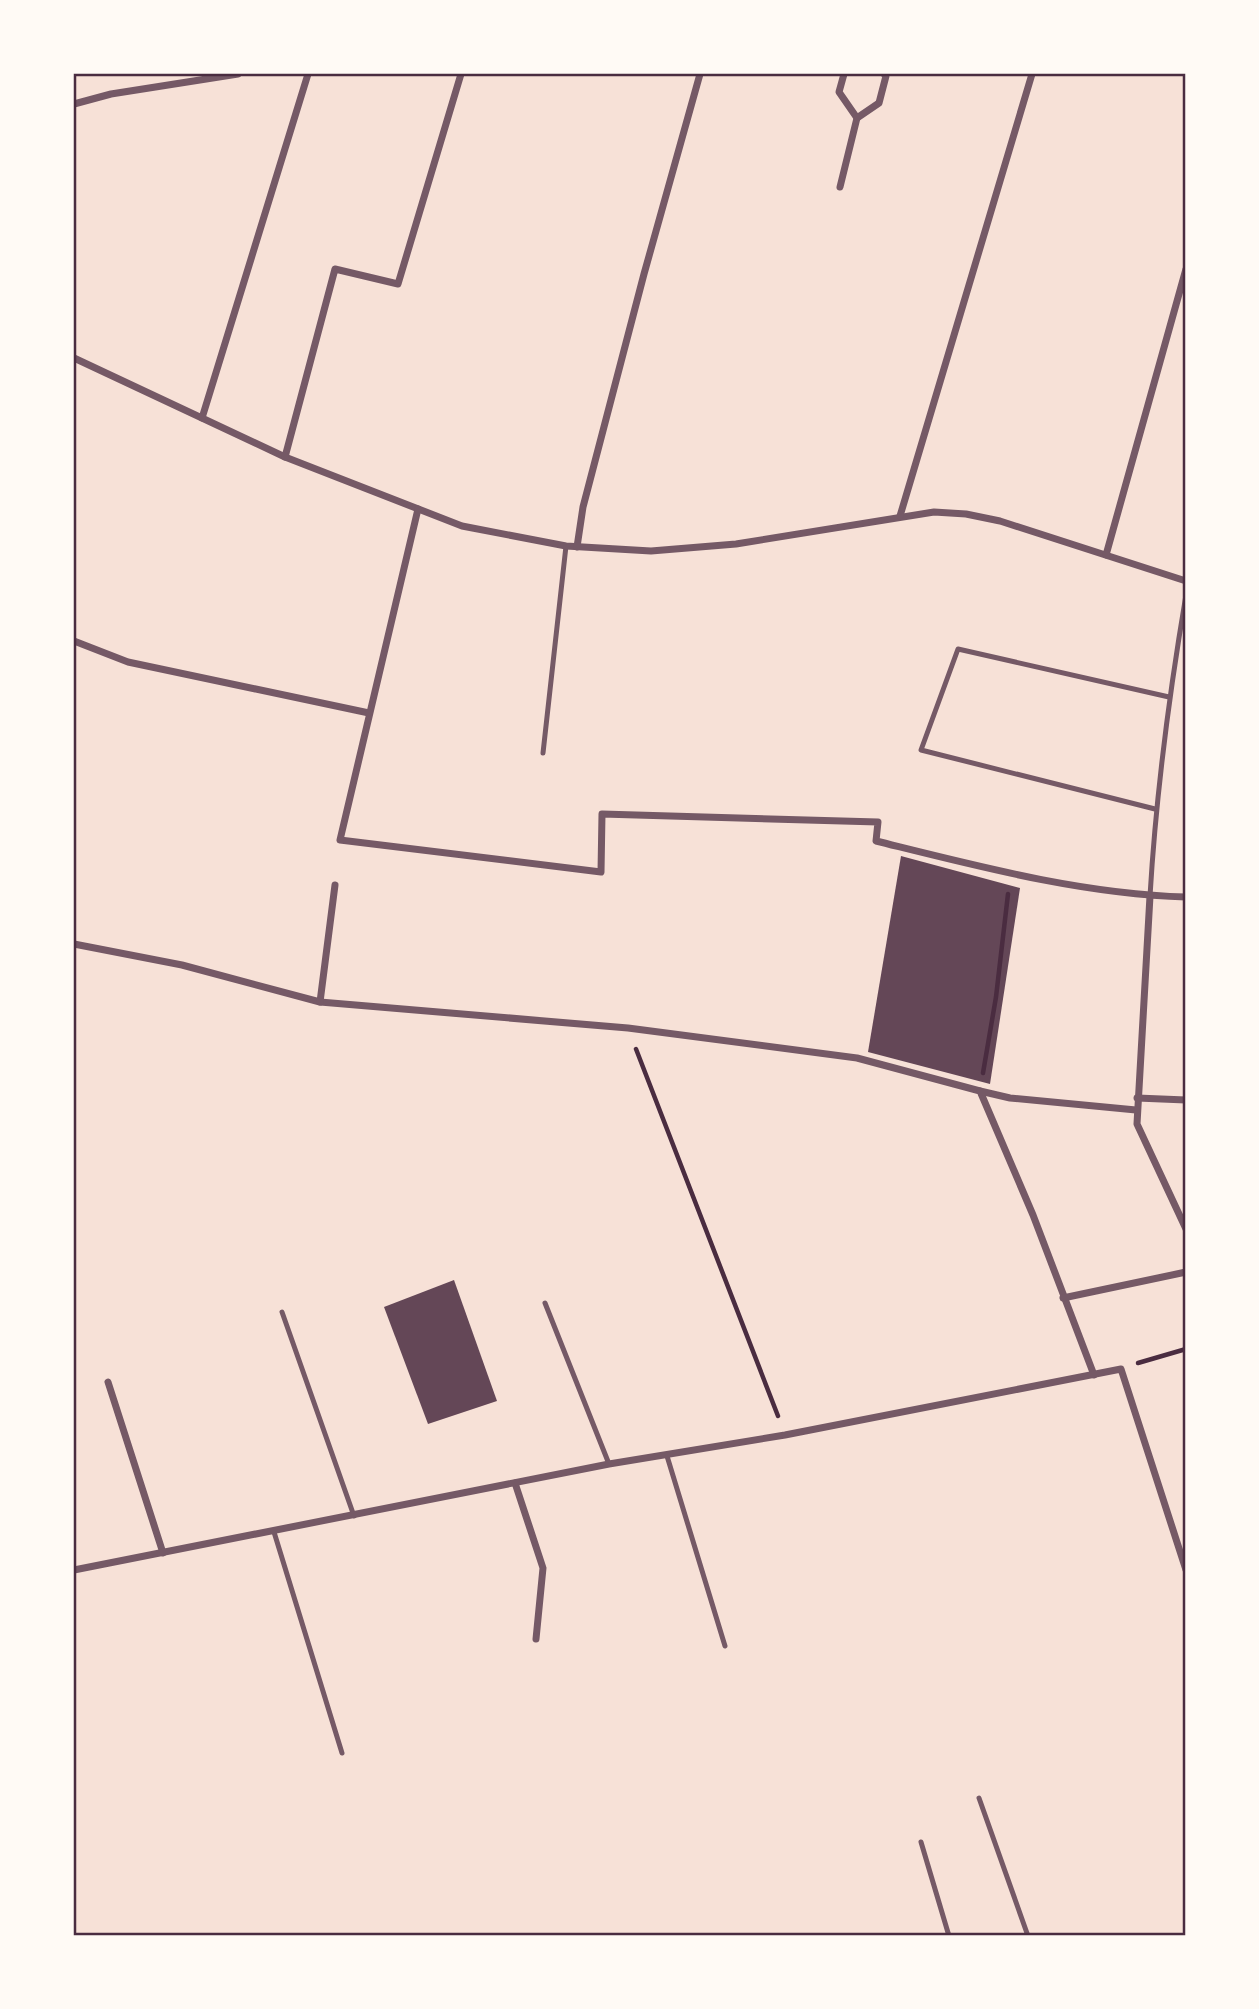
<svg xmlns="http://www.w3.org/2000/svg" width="1259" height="2009" font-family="'Alegreya Sans',sans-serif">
<rect width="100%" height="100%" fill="#f7e1d7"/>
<!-- building -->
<g fill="#644757">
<polygon points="901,856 1020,888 990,1084 868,1052"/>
<polygon points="454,1280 497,1401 428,1424 384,1307"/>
</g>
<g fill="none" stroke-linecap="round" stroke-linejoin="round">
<!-- path -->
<g stroke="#4a2c40" stroke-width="4.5">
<polyline points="636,1049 778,1416"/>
<polyline points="983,1073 996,997 1008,894"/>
<polyline points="1138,1363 1186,1349"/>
</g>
<!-- service -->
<g stroke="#755966" stroke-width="5">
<polyline points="543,753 566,546"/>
<polyline points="1155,809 921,750 958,649 1169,697"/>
<path d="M1150 896C1156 795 1169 695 1186 595"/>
<polyline points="545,1303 609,1464"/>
<polyline points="282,1312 354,1516"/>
<polyline points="667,1456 725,1646"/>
<polyline points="274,1532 342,1753"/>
<polyline points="979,1798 1028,1936"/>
<polyline points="921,1842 949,1936"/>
</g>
<!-- minor -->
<g stroke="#755966" stroke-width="7">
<polyline points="74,104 111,94 238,74"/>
<polyline points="857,118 879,103 886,76 884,74"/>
<polyline points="840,187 857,118 839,92 844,74"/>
<polyline points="74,358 285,457 462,526 566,546 651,551 736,544 934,512 966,514 1000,521 1186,581"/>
<polyline points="202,418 308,74"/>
<polyline points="285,457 335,269 398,284 461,74"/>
<path d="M418 509 340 840 601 872 602 814 878 822 876 841C977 866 1082 894 1186 897"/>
<polyline points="900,516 1032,74"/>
<polyline points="577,547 583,507 644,274 700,74"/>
<polyline points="1106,555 1186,269"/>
<polyline points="74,641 128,662 369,713"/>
<polyline points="1150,896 1137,1124 1186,1229"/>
<polyline points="74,944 182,965 320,1002 628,1028 857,1058 980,1091 1033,1215 1094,1375"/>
<polyline points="320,1002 335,885"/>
<polyline points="980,1091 1010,1098 1136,1110"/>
<polyline points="1137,1098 1186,1100"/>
<polyline points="1063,1298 1186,1272"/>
<polyline points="108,1382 163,1553"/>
<polyline points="515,1483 543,1568 536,1639"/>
<polyline points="74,1570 609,1464 785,1435 1121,1369 1186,1570"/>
</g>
</g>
<!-- border -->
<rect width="1259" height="2009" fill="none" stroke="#fffaf5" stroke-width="150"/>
<rect x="75" y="75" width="1109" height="1859" fill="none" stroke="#4a2c40" stroke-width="2.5"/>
</svg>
